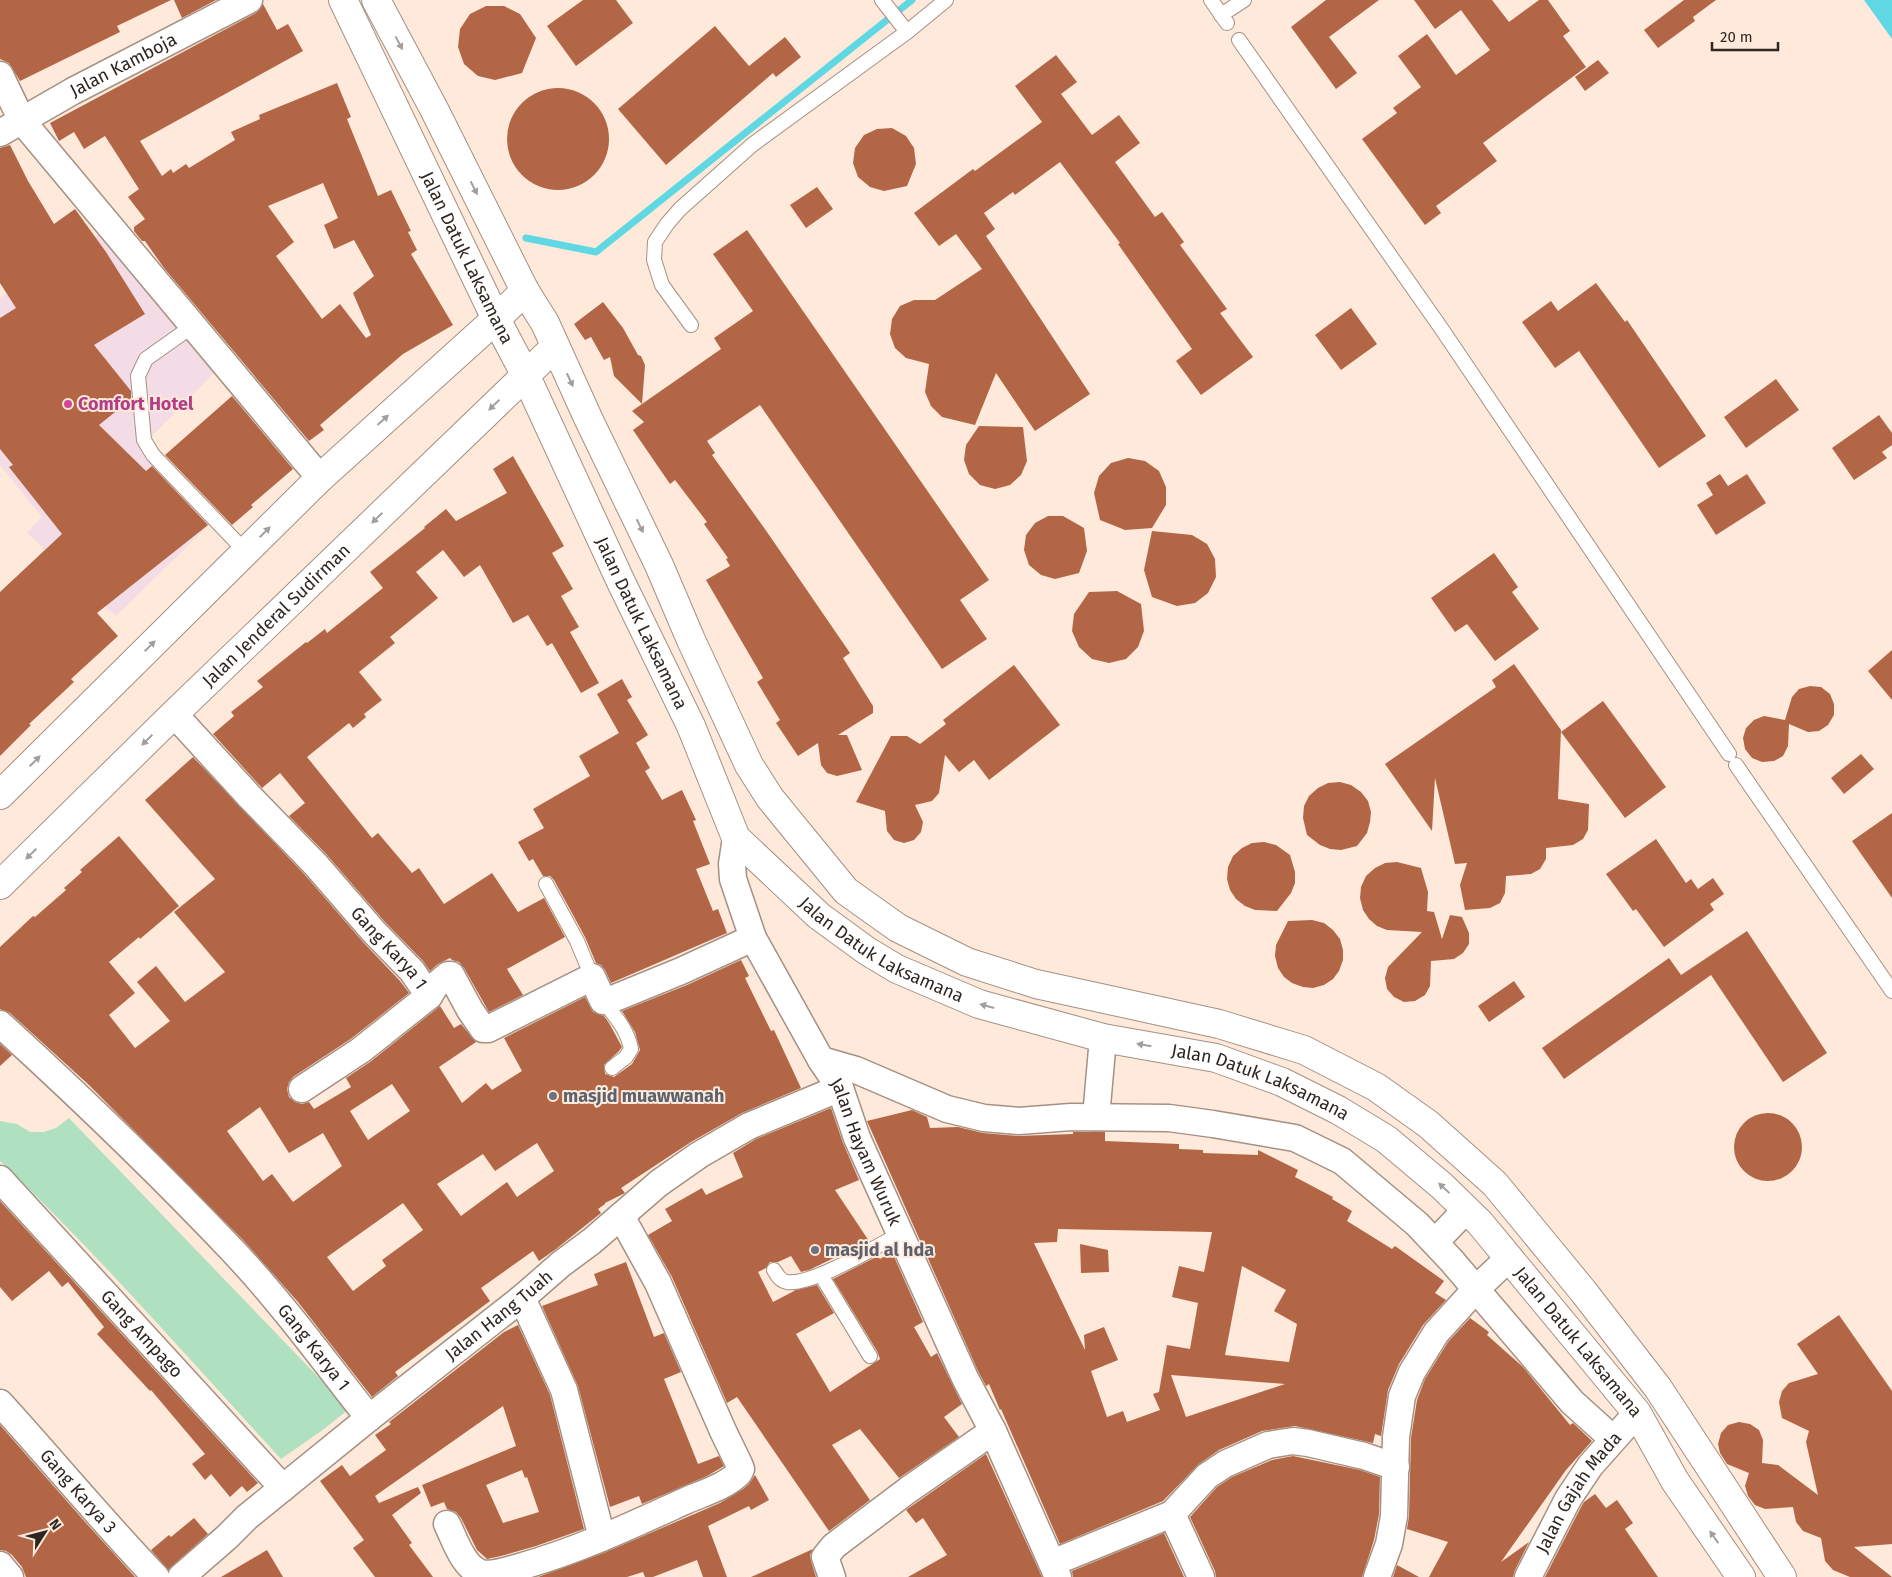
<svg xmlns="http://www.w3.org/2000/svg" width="1892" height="1577" font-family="'Fira Sans',sans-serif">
<rect width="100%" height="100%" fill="#fee9da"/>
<!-- commercial -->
<polygon fill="#f4dce6" points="99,234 215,372 148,440 215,519 116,616 27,533 42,517 0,465 0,298"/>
<!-- green -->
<path fill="#afe0bf" d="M69 1118 349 1409 324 1429 281 1459C189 1359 99 1255 0 1161V1121L17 1124 30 1132H44L56 1128Z"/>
<!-- water -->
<polygon fill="#5fd8e3" points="1864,0 1892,0 1892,39"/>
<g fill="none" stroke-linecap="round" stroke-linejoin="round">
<!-- stream -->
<polyline stroke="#5fd8e3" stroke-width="7" points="526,238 596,252 912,0"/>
</g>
<!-- building -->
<g fill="#b26645" fill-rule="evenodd">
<polygon points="0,0 171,0 117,26 120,32 20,81 9,63 0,59"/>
<polygon points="174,0 216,0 182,18"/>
<polygon points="583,0 616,0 633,23 576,66 547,26"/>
<polygon points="1326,0 1379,0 1329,37 1357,73 1336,89 1291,27"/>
<polygon points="1414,0 1492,0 1509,22 1539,0 1548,0 1570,31 1563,36 1586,67 1483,143 1497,161 1436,206 1441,213 1425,225 1362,139 1397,113 1393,108 1421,87 1398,56 1427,34 1456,75 1490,50 1461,10 1435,29"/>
<polygon points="1684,0 1716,0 1693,17 1695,21 1658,48 1644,30"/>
<path d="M263 4 277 30 288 24 303 51 140 141 162 176 171 169 173 173 186 164 189 168 235 140 231 132 260 119 259 115 337 83 351 117 347 119 378 196 391 190 411 231 408 232 417 250 411 254 453 325 403 354 320 425 324 430 309 441 164 268 145 241H142L134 231V227L145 219 128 197 139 189 105 136 84 149 74 132 59 141 50 123 256 13ZM323 183 338 218 324 225 334 249 354 240 374 276 353 293 371 335 366 338 340 304 322 319 276 256 294 242 268 206Z"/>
<polygon points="486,6 504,6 520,14 536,38 522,73 495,80 478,76 464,64 458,47 460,29 470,14"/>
<polygon points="715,26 749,66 785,37 801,57 776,77 773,73 666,165 618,109"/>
<polygon points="1056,55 1077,82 1061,94 1092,135 1119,115 1140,143 1115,162 1155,217 1162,212 1184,242 1180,245 1227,309 1220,313 1253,357 1201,395 1176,361 1192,349 1118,244 1120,243 1060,162 1015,195 1013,192 984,213 995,229 986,236 1090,394 1035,431 996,373 975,425 942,417 931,406 925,392 929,364 906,358 895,348 890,334 892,319 900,306 914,300 935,300 982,269 956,234 939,246 914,213 973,169 975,171 1042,122 1015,86"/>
<polygon points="1598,60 1609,73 1585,91 1575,77"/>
<circle cx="558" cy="139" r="51"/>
<polygon points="892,128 906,136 914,148 916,164 907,186 884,191 870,187 858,177 853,163 855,148 864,135 877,129"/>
<polygon points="10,145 28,181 54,224 75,209 106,252 145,314 94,345 131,391 131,399 99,425 146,471 152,466 208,525 97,613 118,636 71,679 74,682 29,724 31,725 0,756 0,592 62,534 9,467 13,465 0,449 0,318 16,308 0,283 0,148"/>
<polygon points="817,187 833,209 806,228 790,205"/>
<polygon points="747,230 989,580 960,600 987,639 942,669 760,405 707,441 715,453 712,455 767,532 850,653 843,658 873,706 873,713 838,735 847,735 862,770 837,776 827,773 821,765 818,743 798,756 776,723 780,720 757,682 763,678 706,580 730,566 726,559 728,558 704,524 707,522 675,480 670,484 633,430 644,422 632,411 642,404 614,376 610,357 604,360 591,337 585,340 574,324 603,302 623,328 638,355 641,356 645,365 642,404 721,349 714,338 753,311 713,254"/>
<polygon points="1596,283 1625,322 1627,320 1706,436 1659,468 1579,351 1555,368 1522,322 1551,301 1558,311"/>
<polygon points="1351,308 1377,344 1341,370 1315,335"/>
<polygon points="1776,379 1799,410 1746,448 1724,417"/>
<polygon points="232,396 293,469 251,505 253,507 232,525 165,455"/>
<polygon points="1879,415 1892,433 1892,445 1882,452 1887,458 1854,480 1832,448"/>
<polygon points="979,426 1023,427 1027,461 1021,475 1010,485 995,489 980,485 969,474 964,460 966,445"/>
<polygon points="513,456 564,546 552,553 573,589 561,596 579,627 570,632 599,683 581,693 552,643 547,646 528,615 513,623 480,565 464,577 443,550 416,572 438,598 390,637 395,643 359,672 382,700 364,714 366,717 353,728 349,723 307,757 372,838 378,833 412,873 419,868 444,904 492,873 518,912 544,898 565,937 507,969 523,995 489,1012 464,968 459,962 452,960 450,958 438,964 430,971 423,961 385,922 327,855 289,816 305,803 280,773 262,788 213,734 234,716 231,712 263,687 257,681 306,642 307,643 325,629 327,633 383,588 370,572 425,528 424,527 446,509 456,521 507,493 493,469"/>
<polygon points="1128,458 1145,461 1159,471 1166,487 1166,505 1152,528 1125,530 1100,520 1094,493 1099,476 1111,463"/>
<polygon points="1720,474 1728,486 1747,474 1766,503 1716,535 1697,505 1713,495 1706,483"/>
<polygon points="1048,516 1063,516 1084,528 1087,551 1079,573 1055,579 1041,575 1029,565 1024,550 1026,535 1035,523"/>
<polygon points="1152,531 1192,535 1207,544 1215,559 1216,577 1208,593 1195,603 1177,606 1152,597 1144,570"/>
<polygon points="1494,553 1518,587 1512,592 1539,629 1495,661 1467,624 1455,632 1431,598"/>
<polygon points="1117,591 1141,604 1144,631 1138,647 1126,659 1109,663 1092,659 1079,647 1072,631 1074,614 1089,592"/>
<polygon points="1892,650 1892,700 1868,671"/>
<polygon points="1514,664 1561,730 1558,799 1589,804 1588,830 1583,839 1573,845 1546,848 1546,859 1540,869 1531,874 1506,876 1505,893 1500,903 1490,908 1465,910 1460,885 1467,863 1455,864 1435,778 1432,831 1385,764 1496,687 1492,680"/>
<polygon points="1014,665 1060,725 989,780 974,760 959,772 945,755 939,793 932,801 915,805 923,822 921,832 914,840 904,843 894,840 887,831 885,811 856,802 891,736 907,736 920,744 946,724 943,720"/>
<polygon points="622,679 632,697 627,700 648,735 636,743 650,768 645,771 662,800 682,790 696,820 693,821 710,864 696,869 713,911 718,909 727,933 611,983 605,970 601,965 596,963 585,937 554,880 550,876 543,876 533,859 529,861 518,842 544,828 533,809 590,776 579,756 619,733 597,694"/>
<polygon points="1810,686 1821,687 1830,694 1834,704 1834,715 1828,725 1819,731 1808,732 1789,724 1788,746 1783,756 1774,761 1762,762 1752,758 1745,749 1743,738 1746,728 1754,720 1764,716 1785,720 1792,697 1799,689"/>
<polygon points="1603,701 1666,787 1625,818 1561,732"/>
<polygon points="1861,754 1874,769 1844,794 1831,778"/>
<path d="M193 757 305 875 363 942 400 981 409 993 352 1038 293 1077 289 1082 287 1089 289 1097 295 1102 302 1104 309 1102 314 1109 351 1087 346 1078 370 1062 440 1006 454 1028 461 1024 476 1042 439 1067 462 1103 486 1083 492 1090 522 1071 504 1038 585 997 593 1012 604 1016 609 1023 621 1045 622 1047 619 1051 604 1065 605 1074 614 1077 632 1064 640 1050 635 1032 622 1011 687 985 741 960 749 976 745 978 771 1031 774 1030 801 1088 742 1113 691 1142 621 1188 625 1193 605 1203V1204L598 1209 601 1213 556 1249 539 1261 533 1251 481 1288 490 1301 395 1372 398 1376 372 1397 298 1302 244 1241 89 1085 10 1013 0 1009V947L33 916 35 917 66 890 64 888 82 872 80 870 119 836 179 906 140 939 139 937 109 962 135 993 109 1015 135 1048 170 1021 137 982 156 966 185 1002 225 972 174 912 215 879 145 800ZM392 1084 410 1111 368 1140 350 1111ZM260 1107 289 1153 323 1133 342 1166 293 1202 272 1174 263 1181 227 1131ZM537 1143 554 1171 517 1197 507 1182 461 1216 437 1184 483 1154 495 1171ZM403 1203 423 1230 382 1260 386 1266 353 1291 327 1257Z"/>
<polygon points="1340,782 1351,785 1361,792 1368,801 1371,812 1370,822 1367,833 1357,846 1341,850 1330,849 1320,845 1307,835 1303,818 1304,806 1309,796 1318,788 1328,783"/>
<polygon points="1892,813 1892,898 1852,841"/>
<polygon points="1656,839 1686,883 1691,879 1698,889 1713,878 1724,894 1710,904 1714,910 1664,947 1636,909 1633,911 1606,874"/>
<polygon points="1264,842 1276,845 1290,855 1295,872 1295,883 1291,893 1277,911 1255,910 1245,906 1236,899 1230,890 1227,879 1228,867 1233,856 1242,848 1252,843"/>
<polygon points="1397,862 1421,868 1428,892 1427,911 1434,912 1442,939 1450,915 1462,917 1469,933 1469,944 1463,953 1454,959 1431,961 1430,986 1425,995 1415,1001 1404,1002 1394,997 1387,989 1385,978 1388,967 1422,932 1387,930 1377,926 1369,919 1363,910 1360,898 1361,887 1366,876 1375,868 1385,863"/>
<polygon points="1312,920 1324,923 1333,930 1340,939 1343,950 1343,960 1339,971 1333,979 1324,985 1313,988 1303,987 1292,983 1284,977 1278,968 1275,956 1276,945 1288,921"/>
<polygon points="1747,931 1827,1053 1783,1082 1711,975 1564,1079 1542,1048 1669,958 1681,975"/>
<polygon points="1514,981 1525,997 1489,1022 1478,1006"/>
<polygon points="0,1044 12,1055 0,1066"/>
<polygon points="831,1108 843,1143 859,1180 835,1190 869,1241 809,1270 801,1272 791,1256 778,1262 770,1262 766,1268 758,1272 773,1302 796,1290 817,1285 834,1313 796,1334 830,1392 880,1359 877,1351 833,1279 878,1256 880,1259 892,1252 923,1322 914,1327 931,1357 937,1353 962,1404 944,1417 959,1437 899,1478 860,1429 832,1445 870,1500 829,1531 737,1397 727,1403 672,1277 648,1235 672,1221 665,1209 702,1188 706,1195 743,1177 733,1153 756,1139"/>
<path d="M912 1110 927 1117 930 1128 958 1127 983 1133 1018 1136 1073 1134V1132H1105V1141L1179 1144V1149L1203 1150V1153L1258 1155V1150L1298 1170 1295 1177 1333 1197 1332 1199 1352 1211 1347 1221 1392 1249 1395 1246 1444 1281 1435 1293 1446 1300 1423 1325 1399 1364 1388 1390 1381 1436 1375 1434 1373 1443 1295 1426 1262 1431 1219 1450 1199 1464 1163 1501 1060 1544 1001 1409 1000 1410 989 1384 986 1386 978 1371 867 1121ZM1058 1229 1212 1232 1204 1272 1179 1266 1172 1297 1198 1303 1190 1349 1167 1345 1159 1392 1153 1394 1160 1410 1127 1422 1123 1411 1107 1417 1091 1371 1118 1360 1104 1327 1084 1335 1085 1350 1034 1243 1057 1242ZM1242 1266 1286 1290 1274 1311 1297 1324 1289 1362 1225 1355ZM1171 1375 1285 1384 1186 1417Z"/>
<circle cx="1768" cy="1147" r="34"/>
<polygon points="0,1201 258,1483 247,1492 242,1486 230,1497 211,1474 205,1480 192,1464 205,1454 151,1390 150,1391 97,1334 104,1327 68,1282 62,1287 49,1271 12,1301 0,1287"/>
<polygon points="1080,1244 1108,1250 1109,1272 1081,1273"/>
<polygon points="626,1262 654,1337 664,1333 681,1372 664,1379 698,1464 719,1456 724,1466 707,1476 642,1504 639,1496 610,1507 578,1386 542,1306 598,1285 594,1274"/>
<polygon points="1839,1315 1892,1391 1892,1544 1854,1547 1892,1577 1850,1577 1833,1570 1825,1561 1821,1538 1803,1531 1796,1522 1793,1507 1765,1509 1755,1505 1748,1496 1745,1486 1749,1473 1727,1464 1720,1453 1718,1444 1721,1433 1728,1425 1739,1422 1750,1424 1759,1430 1763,1440 1762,1463 1778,1465 1818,1495 1806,1442 1809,1431 1782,1418 1779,1402 1782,1391 1789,1383 1818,1374 1797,1344"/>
<polygon points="1470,1318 1489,1332 1487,1335 1523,1367 1570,1425 1573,1423 1592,1441 1566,1470 1501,1562 1529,1542 1515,1570 1513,1577 1429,1577 1448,1542 1407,1529 1409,1516 1411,1438 1417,1400 1425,1379 1448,1342"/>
<path d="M518 1325 550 1395 584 1529 536 1546 501 1556 487 1559 477 1550 461 1518 456 1512 447 1509 444 1502 431 1507 422 1485 516 1446 503 1406 375 1496 379 1503 418 1487 421 1493 392 1515 412 1543 409 1545 433 1577H375L353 1548 364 1540 320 1481 342 1465 350 1476 386 1450 375 1435 391 1424 389 1422 504 1332ZM522 1470 525 1478 527 1477 539 1512 503 1523 486 1485Z"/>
<polygon points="0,1425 86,1523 135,1577 26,1577 22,1567 12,1555 6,1551 0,1550"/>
<polygon points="986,1454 1042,1577 908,1577 947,1555 923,1518 916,1523 906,1510"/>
<polygon points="1293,1456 1360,1470 1380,1477 1379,1514 1374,1540 1362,1577 1216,1577 1215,1571 1190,1517 1217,1487 1232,1477 1272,1460"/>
<polygon points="755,1475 769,1500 751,1510 749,1506 708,1526 727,1577 703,1577 697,1560 653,1577 645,1577 643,1572 627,1577 538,1577 606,1552 720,1503 743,1489 749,1484"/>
<polygon points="1595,1494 1606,1508 1617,1500 1633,1523 1625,1529 1658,1577 1545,1577 1581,1507 1584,1502"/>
<polygon points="194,1518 208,1534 168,1570 151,1550 169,1535 171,1537"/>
<polygon points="1164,1533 1184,1577 1073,1577 1072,1571"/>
<polygon points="813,1549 810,1555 811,1561 816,1577 751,1577"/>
<polygon points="267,1550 283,1577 221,1577"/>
<polygon points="1397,1565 1419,1577 1393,1577"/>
</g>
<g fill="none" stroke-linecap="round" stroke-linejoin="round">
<defs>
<g id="service">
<polyline points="882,0 907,32"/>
<polyline points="1211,0 1227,23"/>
<polyline points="1221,15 1244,0"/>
<polyline points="1239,40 1441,328 1729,754"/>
<polyline points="194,325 146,359 138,376 144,440 153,455 245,551"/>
<polyline points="691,325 662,285 654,260 655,242 667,224 680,209 752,145 907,32 946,0"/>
<polyline points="1736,765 1892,991"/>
<polyline points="546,884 577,941 592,977"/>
<path d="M603 1001C614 1015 628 1030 631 1049L626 1057 612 1068"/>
<path d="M774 1270C777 1275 780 1281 787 1282 811 1286 877 1246 900 1234"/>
<polyline points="821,1275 870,1356"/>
</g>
<g id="minor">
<polyline points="0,75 22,121 320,478"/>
<path id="s1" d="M0 133 73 91 249 0"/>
<path id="s2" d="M174 714 249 796 316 865 374 932 412 971 429 996 435 986 448 975H451L470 1010 483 1029H488L592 977 603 1001 615 998 681 971 753 938"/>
<path id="s3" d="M736 838 732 864 733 879 753 938 821 1060 840 1088 857 1138 965 1378 993 1431 1058 1577"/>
<path id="s4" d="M0 1024C80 1097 158 1172 233 1251 282 1303 325 1362 369 1418"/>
<polyline points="821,1060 856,1070 947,1109 984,1118 1019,1121 1071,1117 1169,1118 1213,1124 1295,1138 1342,1161 1417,1224 1451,1260 1572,1402 1613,1439"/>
<polyline points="302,1089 361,1050 429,996"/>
<polyline points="1096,1117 1103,1038"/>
<path id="s5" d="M0 1179 283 1488"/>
<polyline points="1435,1242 1466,1210"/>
<polyline points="522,1298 564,1390 602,1538"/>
<path id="s6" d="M0 1403C53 1461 102 1521 156 1577"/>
<polyline points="1172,1514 1201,1577"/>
<path d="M447 1524C455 1540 463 1567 481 1573 492 1576 508 1570 519 1567 577 1551 630 1526 685 1501 703 1493 725 1487 739 1473L741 1469 739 1464 723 1431 658 1283 621 1216"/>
<polyline points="1052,1563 1172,1514 1207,1476 1225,1464 1268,1445 1293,1441 1308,1443 1364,1456 1396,1467"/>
<polyline points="0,1565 10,1577"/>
<path id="s7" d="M181 1577 227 1537 247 1517 369 1418 522 1298 561 1264 592 1241 659 1183 699 1155 749 1126 840 1088"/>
<polyline points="832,1577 825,1557 834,1546 908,1490 993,1431"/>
<polyline points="1377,1577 1389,1544 1394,1516 1396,1437 1402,1396 1412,1372 1436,1333 1476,1289 1509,1258"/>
<path id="s8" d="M1528 1577 1568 1499 1590 1466 1637 1413"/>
</g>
<g id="primary">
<polyline points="0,795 320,478 496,319 525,291"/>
<path id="s9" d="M0 885 174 714 555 347"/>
</g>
<g id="trunk">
<path id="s10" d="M343 0 496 319 525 374 621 582 691 726 736 838 819 916 867 951 897 969 979 1004 1103 1038 1216 1058 1282 1082 1338 1110 1386 1139 1442 1186 1480 1223 1637 1413 1675 1481 1741 1577"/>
<polyline points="376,0 434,109 525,291 545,323 588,418 659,565 691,640 749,765 770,798 846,891 898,928 967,962 1036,984 1219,1024 1304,1050 1376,1087 1428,1124 1495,1184 1583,1291 1658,1388 1782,1577"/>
</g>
</defs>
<!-- service casing -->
<use href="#service" stroke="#a49183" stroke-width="16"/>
<!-- minor casing -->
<use href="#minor" stroke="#a49183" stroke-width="29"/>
<!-- primary casing -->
<use href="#primary" stroke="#a49183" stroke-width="30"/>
<!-- trunk casing -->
<use href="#trunk" stroke="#a49183" stroke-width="30"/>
<!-- service -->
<use href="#service" stroke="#fff" stroke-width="14"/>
<!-- minor -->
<use href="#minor" stroke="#fff" stroke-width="26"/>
<!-- primary -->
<use href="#primary" stroke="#fff" stroke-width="28"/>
<!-- trunk -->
<use href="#trunk" stroke="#fff" stroke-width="28"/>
</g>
<!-- one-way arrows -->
<defs><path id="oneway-solid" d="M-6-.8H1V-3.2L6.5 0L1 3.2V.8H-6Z" transform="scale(1.25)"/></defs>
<g fill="#a19e9b">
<use href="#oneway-solid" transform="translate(399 43) rotate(62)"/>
<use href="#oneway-solid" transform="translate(474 188) rotate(63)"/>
<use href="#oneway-solid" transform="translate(570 380) rotate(65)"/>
<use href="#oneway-solid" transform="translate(494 405) rotate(136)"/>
<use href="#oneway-solid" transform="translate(383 420) rotate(-42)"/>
<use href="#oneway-solid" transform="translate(377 518) rotate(136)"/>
<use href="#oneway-solid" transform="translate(640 526) rotate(64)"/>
<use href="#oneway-solid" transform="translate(265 532) rotate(-45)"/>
<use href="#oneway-solid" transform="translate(150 646) rotate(-45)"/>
<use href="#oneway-solid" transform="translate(147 740) rotate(136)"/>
<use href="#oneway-solid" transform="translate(35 761) rotate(-45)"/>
<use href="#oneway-solid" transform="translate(31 854) rotate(136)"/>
<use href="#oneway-solid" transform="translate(987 1006) rotate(-165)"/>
<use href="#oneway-solid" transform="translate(1144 1045) rotate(-170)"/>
<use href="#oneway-solid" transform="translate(1444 1188) rotate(-137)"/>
<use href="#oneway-solid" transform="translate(1714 1537) rotate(-125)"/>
</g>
<!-- markers -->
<circle fill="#d1479c" stroke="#fee9da" stroke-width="2" cx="68" cy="404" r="5"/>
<g fill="#6b7280" stroke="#fee9da" stroke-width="2">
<circle cx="553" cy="1096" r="5"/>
<circle cx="815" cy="1250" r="5"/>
</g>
<g text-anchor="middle" stroke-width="4" stroke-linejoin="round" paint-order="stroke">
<!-- street labels -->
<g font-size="18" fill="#2e2721" stroke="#fee9da">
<text dy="6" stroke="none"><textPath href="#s1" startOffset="141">Jalan Kamboja</textPath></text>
<text dy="6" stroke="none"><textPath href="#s10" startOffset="286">Jalan Datuk Laksamana</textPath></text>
<text dy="6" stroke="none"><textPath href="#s9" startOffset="386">Jalan Jenderal Sudirman</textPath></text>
<text dy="6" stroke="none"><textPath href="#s10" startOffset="691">Jalan Datuk Laksamana</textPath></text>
<text dy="6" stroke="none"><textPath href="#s10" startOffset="1111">Jalan Datuk Laksamana</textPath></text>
<text dy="6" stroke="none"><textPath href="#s2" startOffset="318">Gang Karya 1</textPath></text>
<text dy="6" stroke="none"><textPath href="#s10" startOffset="1516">Jalan Datuk Laksamana</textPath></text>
<text dy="6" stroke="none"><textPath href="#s3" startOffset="346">Jalan Hayam Wuruk</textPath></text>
<text dy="6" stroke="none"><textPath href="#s7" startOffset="412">Jalan Hang Tuah</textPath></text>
<text dy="6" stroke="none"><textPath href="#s5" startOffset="210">Gang Ampago</textPath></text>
<text dy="6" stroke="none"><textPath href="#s10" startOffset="1936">Jalan Datuk Laksamana</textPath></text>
<text dy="6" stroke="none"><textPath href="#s4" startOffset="451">Gang Karya 1</textPath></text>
<text dy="6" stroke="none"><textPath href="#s6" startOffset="118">Gang Karya 3</textPath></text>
<text dy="6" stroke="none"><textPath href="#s8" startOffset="99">Jalan Gajah Mada</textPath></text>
</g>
<!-- hotel labels -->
<g font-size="18" font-weight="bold" fill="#b23c85" stroke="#fee9da" text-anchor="start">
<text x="78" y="410">Comfort Hotel</text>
</g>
<!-- worship labels -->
<g font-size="18" font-weight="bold" fill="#5b616d" stroke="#fee9da" text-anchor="start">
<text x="563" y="1102">masjid muawwanah</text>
<text x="825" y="1256">masjid al hda</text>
</g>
</g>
<!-- north arrow -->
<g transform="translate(45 1532) rotate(54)" stroke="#fee9da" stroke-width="4" paint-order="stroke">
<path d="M0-4L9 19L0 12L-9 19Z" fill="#2e2721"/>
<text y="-8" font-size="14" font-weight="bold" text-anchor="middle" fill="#2e2721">N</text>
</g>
<!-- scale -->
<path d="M1712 42v8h66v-8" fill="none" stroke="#2e2721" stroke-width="2.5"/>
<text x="1720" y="42" font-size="15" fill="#2e2721" stroke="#fee9da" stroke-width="4" paint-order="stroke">20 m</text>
</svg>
